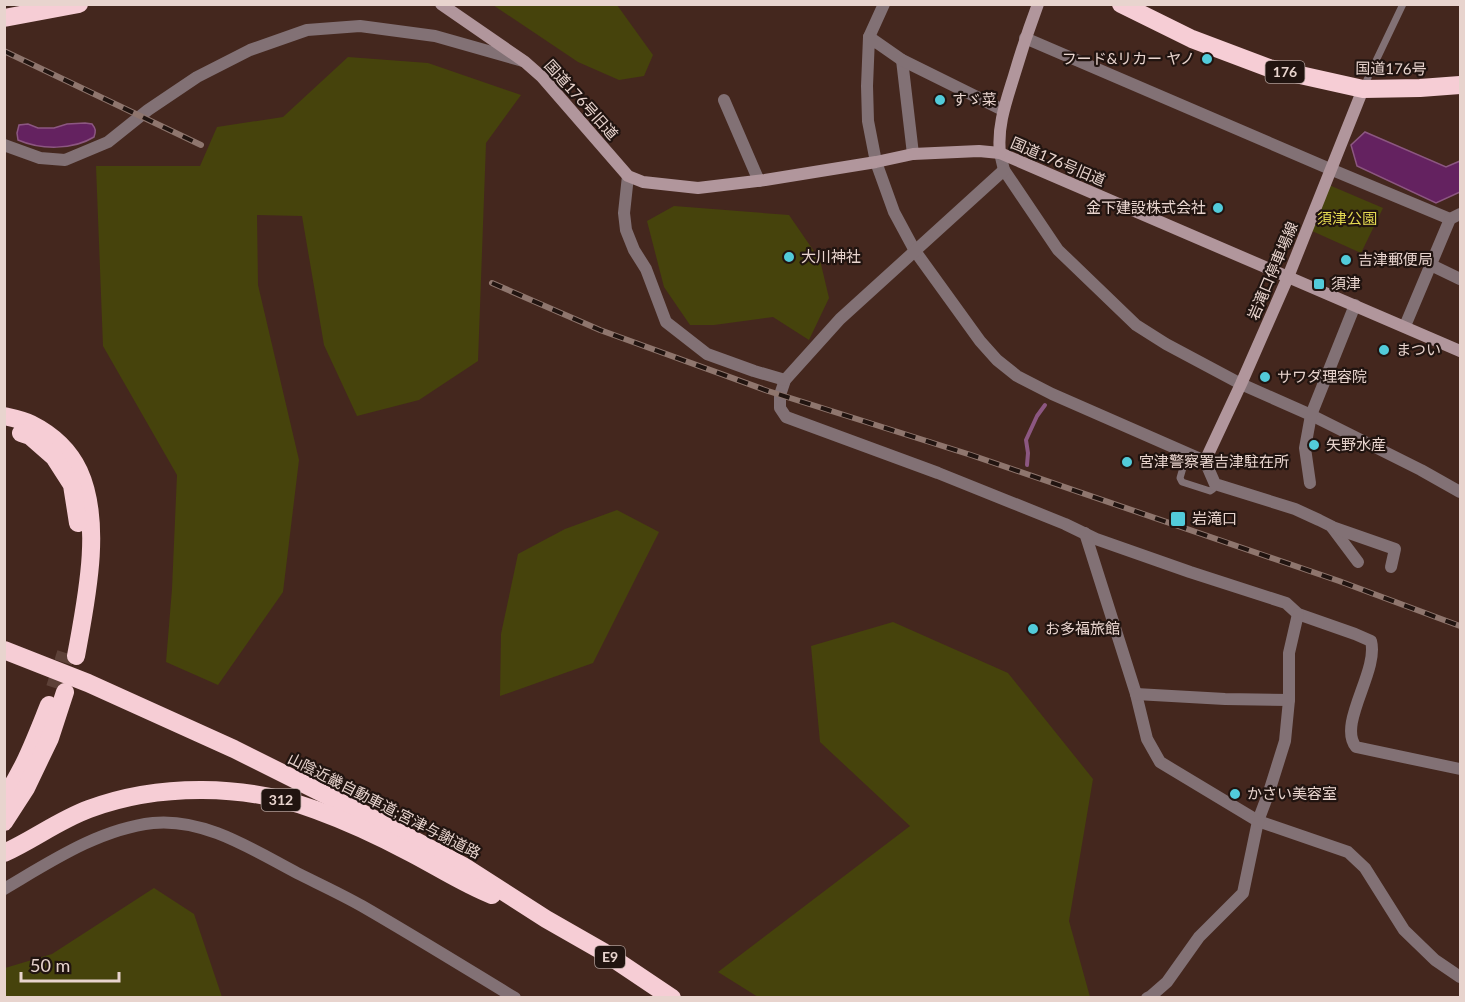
<svg xmlns="http://www.w3.org/2000/svg" width="1465" height="1002" font-family="Lato,'Noto Sans JP',sans-serif">
<rect width="100%" height="100%" fill="#44271e"/>
<!-- green -->
<g fill="#46430c">
<polygon points="493,5 617,5 653,55 644,76 619,80 578,62"/>
<polygon points="348,57 428,63 521,95 486,143 478,361 419,400 357,416 324,345 302,216 257,215 258,285 299,460 283,592 218,685 166,662 172,589 177,475 103,346 96,166 200,166 217,127 283,117"/>
<polygon points="1329,185 1383,208 1361,253 1312,231"/>
<polygon points="674,206 789,215 820,260 829,298 809,340 773,317 714,325 690,325 664,287 647,221"/>
<polygon points="617,510 659,532 593,663 500,696 501,634 518,554 565,529"/>
<polygon points="893,622 1008,673 1093,779 1069,921 1090,997 758,997 718,972 910,826 820,742 811,646"/>
<polygon points="154,888 194,914 222,997 5,997 5,968 52,954"/>
</g>
<!-- water -->
<g fill="#642260" stroke="#8c5781" stroke-width="1.5">
<path d="M85 123 92 124C96 129 96 131 94 137 73 150 41 150 18 140L17 133 19 125 28 124 38 128H54L67 124Z"/>
<polygon points="1365,132 1446,167 1460,161 1460,192 1436,203 1357,166 1351,145"/>
</g>
<g fill="none" stroke-linecap="round" stroke-linejoin="round">
<!-- stream -->
<polyline stroke="#8c5781" stroke-width="4" points="1027,465 1028,453 1026,440 1037,416 1045,405"/>
<!-- highway-tunnel -->
<polyline stroke="#5d4138" stroke-width="18" stroke-dasharray="18 9" stroke-linecap="butt" points="55,688 66,653"/>
<!-- lane -->
<g stroke="#827175" stroke-width="7">
<polyline points="1364,86 1403,4"/>
<polyline points="1187,454 1180,478 1182,482 1210,491 1213,489 1215,484"/>
</g>
<!-- street -->
<g stroke="#827175" stroke-width="12">
<polyline points="869,37 884,4"/>
<polyline points="1025,38 1330,169 1450,219"/>
<polyline points="902,60 913,154"/>
<polyline points="724,100 759,181"/>
<polyline points="1003,110 902,60 869,37 867,86 868,121 876,162 894,212 915,251 980,341 997,360 1017,376 1052,394 1205,461 1215,484 1295,509 1319,520 1331,526 1358,562"/>
<polyline points="4,145 40,158 65,160 108,142 148,110 197,77 250,50 307,30 360,26 435,36 523,61"/>
<polyline points="1000,153 1004,170 1058,250 1136,325 1166,344 1241,384 1311,415 1421,470 1460,492"/>
<path d="M1004 170 840 319 785 380 780 395V408L786 417 938 473 1065 524 1096 539 1190 572 1286 603 1298 614 1355 634 1371 641C1379 671 1337 724 1356 747L1460 769"/>
<polyline points="628,176 624,213 626,230 634,250 646,269 666,322 707,354 754,371 785,380"/>
<polyline points="1431,265 1460,279"/>
<polyline points="1405,326 1450,219 1460,214"/>
<polyline points="1310,483 1305,448 1311,415 1355,305"/>
<polyline points="1332,527 1395,549 1391,567"/>
<polyline points="1085,533 1136,694 1147,739 1160,762 1258,821 1348,852 1365,868 1404,930 1435,960 1460,977"/>
<polyline points="1136,694 1225,699 1289,700"/>
<path d="M4 889C50 862 99 829 153 823 205 818 253 850 297 873 319 884 341 894 362 906 414 936 464 967 515 998"/>
<polyline points="1147,998 1151,996 1167,982 1199,937 1243,893 1258,821 1269,792 1285,741 1289,700 1289,653 1298,614"/>
</g>
<!-- secondary -->
<g stroke="#b1969c" stroke-width="12">
<polyline points="441,4 525,62 542,77 628,176 643,182 698,188 765,180 876,162 913,154 979,151 1000,153 1460,351"/>
<path d="M1000 153C997 126 1006 102 1014 76 1021 52 1029 28 1038 4"/>
<polyline points="1205,461 1241,384 1288,277 1363,89"/>
</g>
<!-- highway -->
<g stroke="#f6cdd5" stroke-width="18">
<polyline points="1121,4 1192,39 1269,68 1363,89 1420,88 1460,85"/>
<polyline points="4,18 79,4"/>
<path d="M4 416C13 418 23 420 31 424 51 434 69 450 79 471 103 523 86 601 76 656"/>
<polyline points="21,433 30,436 54,457 72,485 78,523"/>
<polyline points="4,650 88,683 234,749 376,820 465,867 546,919 602,951 672,998"/>
<path d="M4 798C24 770 36 737 49 705"/>
<polyline points="4,822 26,788 50,738 65,692"/>
<path d="M4 853C33 840 59 820 89 809 159 783 246 784 316 810 349 822 381 837 411 853 438 867 464 884 492 895"/>
</g>
<defs>
<g id="rail">
<polyline points="4,51 201,145"/>
<polyline points="492,283 600,330 768,391 971,455 1339,581 1460,626"/>
</g>
</defs>
<!-- rail casing -->
<use href="#rail" stroke="#8f766e" stroke-width="6"/>
<!-- rail -->
<use href="#rail" stroke="#211410" stroke-width="4" stroke-dasharray="11" stroke-linecap="butt"/>
</g>
<!-- markers -->
<g fill="#52cbda" stroke="#211410" stroke-width="2">
<circle cx="1207" cy="59" r="6"/>
<circle cx="940" cy="100" r="6"/>
<circle cx="1218" cy="208" r="6"/>
<circle cx="789" cy="257" r="6"/>
<circle cx="1346" cy="260" r="6"/>
<rect x="1313" y="278" width="12" height="12" rx="3"/>
<circle cx="1384" cy="350" r="6"/>
<circle cx="1265" cy="377" r="6"/>
<circle cx="1314" cy="445" r="6"/>
<circle cx="1127" cy="462" r="6"/>
<rect x="1170" y="511" width="16" height="16" rx="3"/>
<circle cx="1033" cy="629" r="6"/>
<circle cx="1235" cy="794" r="6"/>
</g>
<g text-anchor="middle" stroke-width="4.5" stroke-linejoin="round" paint-order="stroke">
<!-- shield labels -->
<g fill="#211410" stroke="#ac9a95" stroke-width="1.5">
<rect x="1265.5" y="61" width="39" height="22" rx="4.5"/>
<rect x="261.5" y="789" width="39" height="22" rx="4.5"/>
<rect x="595" y="946" width="30" height="22" rx="4.5"/>
</g>
<g font-size="14" font-weight="bold" fill="#e8d4ce">
<text x="1285" y="77">176</text>
<text x="281" y="805">312</text>
<text x="610" y="962">E9</text>
</g>
<!-- poi labels -->
<g font-size="15" fill="#e8d4ce" stroke="#211410" text-anchor="start">
<text x="1195" y="64" text-anchor="end">フード&amp;リカー ヤノ</text>
<text x="952" y="105">すゞ菜</text>
<text x="1206" y="213" text-anchor="end">金下建設株式会社</text>
<text x="801" y="262">大川神社</text>
<text x="1358" y="265">吉津郵便局</text>
<text x="1331" y="289">須津</text>
<text x="1396" y="355">まつい</text>
<text x="1277" y="382">サワダ理容院</text>
<text x="1326" y="450">矢野水産</text>
<text x="1139" y="467">宮津警察署吉津駐在所</text>
<text x="1192" y="524">岩滝口</text>
<text x="1045" y="634">お多福旅館</text>
<text x="1247" y="799">かさい美容室</text>
</g>
<!-- street labels -->
<g font-size="15" fill="#e8d4ce" stroke="#211410">
<text transform="translate(1391 69) rotate(1)" y="5">国道176号</text>
<text transform="translate(581 100) rotate(48)" y="5">国道176号旧道</text>
<text transform="translate(1058 162) rotate(23)" y="5">国道176号旧道</text>
<text transform="translate(1273 271) rotate(-67)" y="5">岩滝口停車場線</text>
<text transform="translate(384 806) rotate(27)" y="5">山陰近畿自動車道;宮津与謝道路</text>
</g>
<!-- park labels -->
<g font-size="15" fill="#e4da51" stroke="#211410">
<text x="1347" y="224">須津公園</text>
</g>
</g>
<!-- border -->
<rect width="1465" height="1002" fill="none" stroke="#e8d4ce" stroke-width="12"/>
<!-- scale -->
<path d="M21 972v9h98v-9" fill="none" stroke="#e8d4ce" stroke-width="3"/>
<text x="30" y="972" font-size="18" fill="#e8d4ce" stroke="#211410" stroke-width="4.5" paint-order="stroke">50 m</text>
</svg>
